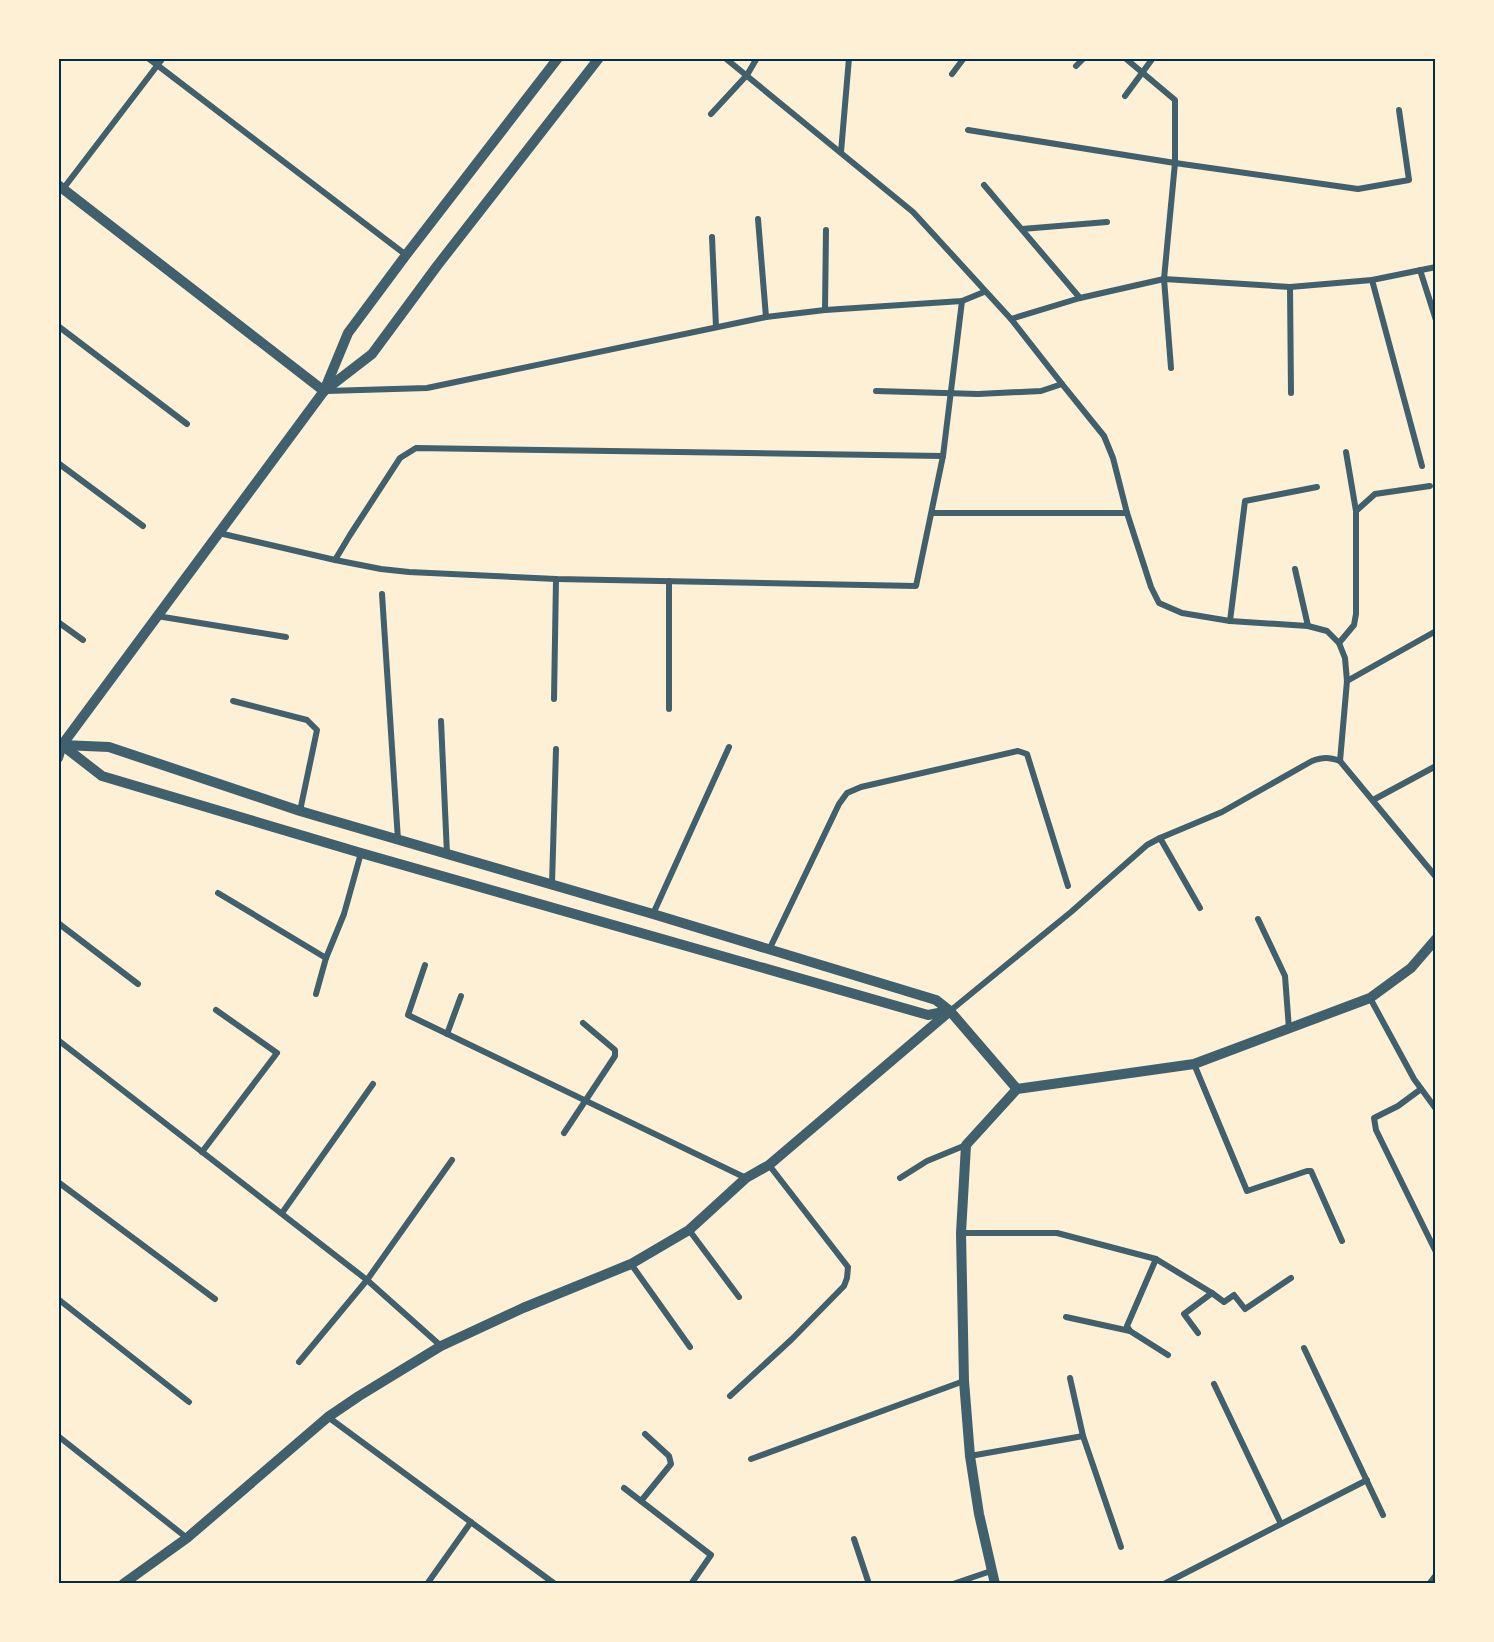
<svg xmlns="http://www.w3.org/2000/svg" width="1494" height="1642" font-family="Commissioner,sans-serif">
<rect width="100%" height="100%" fill="#fdf0d5"/>
<g fill="none" stroke-linecap="round" stroke-linejoin="round">
<!-- minor -->
<g stroke="#3f606c" stroke-width="6">
<polyline points="148,58 406,255"/>
<polyline points="725,58 913,212 1011,319 1062,384 1104,436 1113,458 1127,513 1151,587 1159,603 1182,613 1230,621 1308,626 1327,631 1339,643 1345,658 1347,681 1340,761"/>
<polyline points="1125,58 1175,100 1175,163 1164,279 1171,368"/>
<polyline points="1076,66 1084,58"/>
<polyline points="952,74 964,58"/>
<polyline points="1125,96 1153,58"/>
<polyline points="711,114 747,75 757,58"/>
<polyline points="968,130 1175,163 1358,189 1409,180 1399,110"/>
<polyline points="841,152 849,58"/>
<polyline points="984,185 1080,298"/>
<polyline points="63,189 163,58"/>
<polyline points="758,219 766,317"/>
<polyline points="1022,229 1107,222"/>
<polyline points="712,237 716,327"/>
<polyline points="1420,270 1436,320"/>
<polyline points="1372,280 1422,466"/>
<polyline points="1290,287 1291,393"/>
<polyline points="825,310 826,230"/>
<polyline points="1011,319 1080,298 1164,279 1290,287 1372,280 1436,267"/>
<polyline points="58,326 187,424"/>
<polyline points="327,391 427,388 766,317 825,310 962,301 984,292"/>
<polyline points="876,391 978,394 1041,391 1062,384"/>
<polyline points="1346,452 1356,511"/>
<polyline points="58,463 143,526"/>
<polyline points="933,513 1127,513"/>
<polyline points="219,533 335,560 381,569 409,572 556,579 916,586 943,456 962,301"/>
<polyline points="335,560 350,535 400,458 416,448 943,456"/>
<polyline points="1295,569 1308,626"/>
<polyline points="382,594 398,840"/>
<polyline points="157,616 286,637"/>
<polyline points="1230,621 1245,501 1317,487"/>
<polyline points="58,622 83,640"/>
<polyline points="1339,643 1354,625 1356,614 1356,511 1375,494 1430,486"/>
<polyline points="1347,681 1436,631"/>
<polyline points="554,699 556,579"/>
<polyline points="233,701 307,720 317,730 300,811"/>
<polyline points="669,709 669,581"/>
<polyline points="441,721 447,854"/>
<polyline points="1373,800 1436,766"/>
<polyline points="1160,838 1200,908"/>
<polyline points="552,884 556,749"/>
<polyline points="218,893 326,958 344,914 361,853"/>
<polyline points="653,914 729,747"/>
<polyline points="1258,919 1285,976 1289,1029"/>
<polyline points="58,923 138,984"/>
<polyline points="769,950 839,804 847,793 861,787 1018,751 1027,754 1068,886"/>
<polyline points="425,965 408,1015 746,1178"/>
<polyline points="316,994 326,958"/>
<polyline points="1370,998 1414,1079 1436,1109"/>
<path d="M950 1011 1071 912 1147 845 1160 838 1222 812 1312 761C1323 757 1329 757 1340 761L1436 877"/>
<polyline points="447,1034 461,996"/>
<polyline points="58,1040 367,1280 441,1346"/>
<polyline points="1194,1064 1247,1191 1307,1171 1311,1171 1342,1241"/>
<polyline points="1421,1089 1398,1106 1374,1118 1376,1130 1436,1252"/>
<polyline points="564,1133 615,1056 615,1050 583,1023"/>
<polyline points="202,1152 277,1053 216,1010"/>
<polyline points="900,1178 927,1161 966,1145"/>
<polyline points="58,1182 215,1299"/>
<polyline points="282,1213 373,1084"/>
<polyline points="689,1230 739,1297"/>
<polyline points="961,1233 1057,1233 1156,1259 1212,1293 1224,1302 1234,1295 1245,1309 1291,1278"/>
<polyline points="1156,1259 1127,1326 1130,1331 1168,1355"/>
<polyline points="631,1264 690,1347"/>
<polyline points="58,1299 189,1402"/>
<polyline points="1066,1317 1130,1331"/>
<polyline points="1198,1333 1184,1314 1212,1293"/>
<polyline points="1304,1348 1383,1515"/>
<polyline points="299,1362 367,1280 452,1160"/>
<polyline points="1070,1378 1083,1436 1121,1547"/>
<polyline points="1214,1384 1281,1524"/>
<polyline points="730,1396 792,1339 844,1286 847,1278 848,1267 769,1165"/>
<polyline points="328,1417 555,1584"/>
<polyline points="58,1436 187,1538"/>
<polyline points="970,1456 1083,1436"/>
<polyline points="751,1459 964,1381"/>
<polyline points="624,1488 711,1555 691,1584"/>
<polyline points="641,1501 671,1464 669,1456 645,1434"/>
<polyline points="854,1539 869,1584"/>
<polyline points="427,1584 471,1522"/>
<polyline points="953,1584 991,1571"/>
<polyline points="1164,1584 1367,1480"/>
<polyline points="1429,1584 1436,1575"/>
</g>
<!-- tertiary -->
<g stroke="#3f606c" stroke-width="10">
<polyline points="58,185 324,391"/>
<polyline points="324,391 372,354 437,266 599,58"/>
<polyline points="62,745 109,747 300,811 653,914 936,1000 950,1011 1017,1089"/>
<polyline points="62,745 102,776 361,853 928,1015 949,1011"/>
<polyline points="58,758 62,745 324,391 348,333 406,255 558,58"/>
<polyline points="123,1584 187,1538 328,1417 359,1396 441,1346 523,1308 631,1264 689,1230 746,1178 769,1165 950,1011"/>
<polyline points="995,1584 979,1514 970,1456 964,1381 961,1233 966,1145 1017,1089 1194,1064 1370,998 1411,968 1436,939"/>
</g>
</g>
<!-- border -->
<rect width="1494" height="1642" fill="none" stroke="#fdf0d5" stroke-width="120"/>
<rect x="60" y="60" width="1374" height="1522" fill="none" stroke="#003049" stroke-width="2"/>
</svg>
